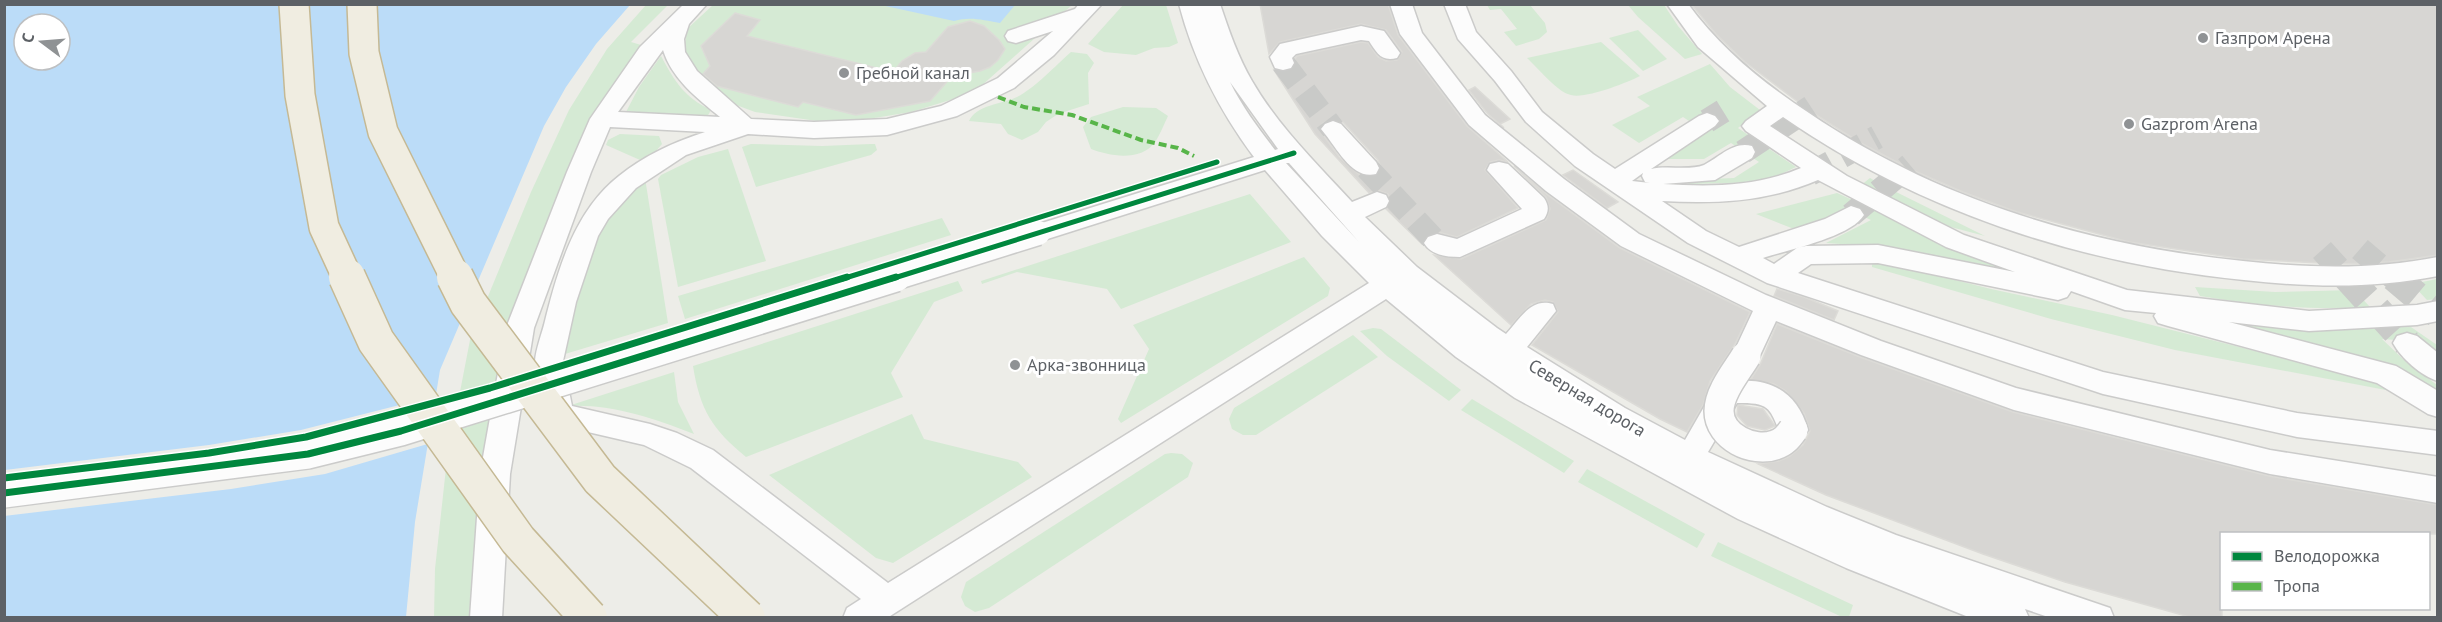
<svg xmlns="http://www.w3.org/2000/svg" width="2442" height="622" font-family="'PT Sans',sans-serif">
<rect width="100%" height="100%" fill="#edede8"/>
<!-- green -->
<g fill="#d5ead4">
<polygon points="1124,4 1166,5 1178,43 1169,47 1154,48 1136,55 1104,52 1088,44"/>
<polygon points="646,5 668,5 631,42 648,47 563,190 511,313 487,461 476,617 434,618 435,569 447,459 470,340 531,192 569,110 607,49"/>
<polygon points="713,5 1072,5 980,87 960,97 911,112 862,120 817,121 755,112 720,99 687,62 685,44 687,29"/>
<polygon points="1487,5 1530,5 1545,23 1547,32 1539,39 1516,46 1504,32 1517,29 1501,9 1490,10"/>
<polygon points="1628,5 1664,5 1678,26 1702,54 1685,59 1638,17"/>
<polygon points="1638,30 1667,59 1643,71 1609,38"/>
<path d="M1601 42 1640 76C1626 83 1586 99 1571 95 1558 93 1538 68 1527 58Z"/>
<path d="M1071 52 1087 54 1094 63 1088 73 1089 104 1058 114 1046 122 1038 132 1022 140 1008 134 1001 124 969 121C976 105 1002 104 1017 97 1035 88 1056 65 1071 52Z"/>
<path d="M661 56C675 82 684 97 711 110L707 117 626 112 639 87Z"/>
<polygon points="1710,64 1730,87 1760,110 1738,128 1796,167 1764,182 1689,184 1685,180 1734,178 1759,162 1731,143 1704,159 1662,159 1701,129 1683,117 1639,143 1612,125 1650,106 1637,97"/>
<path d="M1123 107 1156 108 1168 116C1164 124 1160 135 1155 142 1141 162 1109 156 1091 149L1083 127 1091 117Z"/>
<polygon points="620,134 659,136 662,144 655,152 640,160 606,145 608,140"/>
<polygon points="751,144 822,146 871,144 875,144 877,150 871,155 756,187 742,147"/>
<polygon points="728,149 766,261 678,287 658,179 661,175 698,157"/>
<path d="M645 178 668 323 565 354C575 309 583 260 607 220 617 205 633 191 645 178Z"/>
<polygon points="1870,178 1882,185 1985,236 1943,225 1860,186"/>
<polygon points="1837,193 1904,223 2065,286 1899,248 1826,243 1871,220 1845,208 1825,218 1794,229 1756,214"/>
<polygon points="1250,194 1291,242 1121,309 1107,289 1017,272 982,284 981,281"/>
<polygon points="942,218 951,235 685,319 678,296"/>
<polygon points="1304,257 1330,288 1328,296 1121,423 1118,419 1149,349 1133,325"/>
<polygon points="1872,259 1991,289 2112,315 2390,385 2391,391 2175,350 2051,319 1872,267"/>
<polygon points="2437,279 2437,299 2427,300 2412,284"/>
<path d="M958 281 963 291 934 302 891 373 903 397 746 457C712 429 700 410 693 366Z"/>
<path d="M2195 287 2275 292 2354 290 2370 307C2312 310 2257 306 2200 296Z"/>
<polygon points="2171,312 2284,328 2411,327 2437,345 2437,364 2411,341 2382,339 2407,363 2437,385 2437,390 2397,369"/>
<polygon points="1373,328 1381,329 1461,390 1449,401 1387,356 1360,331"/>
<polygon points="1353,335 1378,357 1256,435 1243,435 1232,429 1229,419 1234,408"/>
<path d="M674 372 678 402 694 434C653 418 612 404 568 406Z"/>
<polygon points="1472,399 1574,461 1564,473 1461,410"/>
<polygon points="912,414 924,439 1018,462 1032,477 893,563 876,558 769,475"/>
<polygon points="1171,453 1182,454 1193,463 1188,477 989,608 975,612 965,606 961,597 966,582 1165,454"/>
<polygon points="1587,469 1705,534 1697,548 1578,482"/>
<polygon points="1718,542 1853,605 1849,617 1842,617 1711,556"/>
</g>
<!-- water -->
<g fill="#bbdcf8" fill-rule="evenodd">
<path d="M4 5H630L596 44 566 87 544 126 440 370 415 522 406 617H5ZM24 24H60V60H24Z"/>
<path d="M881 5 1015 4V5L1000 23C983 20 970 16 954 21Z"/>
</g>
<!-- pier -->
<polygon fill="#edede8" points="439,395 431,443 325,474 231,489 4,516 5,470 209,445 301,430"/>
<!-- building -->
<g fill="#d7d6d3" stroke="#dcdbd7" stroke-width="1.5" fill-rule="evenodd">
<path d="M1260 4H1388L1398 35 1467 126 1508 162 1499 160 1490 162 1485 170 1518 208 1457 237 1438 232 1427 235 1422 244 1386 209 1391 202 1388 194 1378 190 1369 193 1315 134 1274 70 1282 72 1292 70 1296 64 1295 59 1297 56 1361 42 1368 43 1378 57 1386 61 1397 60 1402 52 1386 30 1361 24 1280 42 1269 54ZM1332 119 1343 122 1378 160 1381 167 1378 175 1368 177 1359 174 1339 157 1319 129 1323 123Z"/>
<polygon points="1691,4 2438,4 2438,255 2389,262 2340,264 2243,259 2129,242 2017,212 1963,192 1910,169 1859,142 1810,111 1745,62 1716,34"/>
<polygon points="735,13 760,20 747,36 893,72 902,61 915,53 926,52 948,27 970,21 984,26 999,40 1005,49 998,60 990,67 980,71 952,76 930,101 856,115 803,102 798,107 717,86 703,74 710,66 701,46"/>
<polygon points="1475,87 1510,119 1500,124 1504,128 1487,113 1469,90"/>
<polygon points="1514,166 1545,193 1620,248 1750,312 1735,344 1710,381 1703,405 1687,432 1660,419 1532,345 1558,312 1553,302 1545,300 1531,304 1511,325 1434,255 1461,259 1546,220 1550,209 1546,197"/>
<polygon points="1573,170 1618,202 1607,208 1563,175"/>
<polygon points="1777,289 1804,297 1838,311 1834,320 1774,296"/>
<polygon points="1777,324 1860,357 2013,412 2269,476 2438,505 2438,534 2222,534 2222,618 2193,618 2065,582 1983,554 1826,495 1758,464 1779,461 1790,456 1803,445 1810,431 1804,413 1786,391 1774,384 1751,379 1760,365"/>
<polygon points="1738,405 1763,409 1775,426 1765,430 1747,426 1737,415"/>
</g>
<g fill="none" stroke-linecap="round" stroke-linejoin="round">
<!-- minor-tunnel-far1 -->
<g stroke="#c9cac8" stroke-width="24" stroke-dasharray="24 12" stroke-linecap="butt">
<polyline points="1283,63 1333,129"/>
<polyline points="1707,121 1723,111"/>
<polyline points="1743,152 1811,107"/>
<polyline points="1367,168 1437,243"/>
<polyline points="1810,174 1877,137"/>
<polyline points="1851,215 1910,165"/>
<polyline points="2360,249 2395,279"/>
<polyline points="2322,250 2348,279"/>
</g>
<!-- minor-tunnel -->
<g stroke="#c9cac8" stroke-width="29" stroke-dasharray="29 15" stroke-linecap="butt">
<polyline points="2347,277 2407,343"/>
<polyline points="2394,277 2438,314"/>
</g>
<defs>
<g id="minor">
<path d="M684 4H707L689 24 684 39 685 52 697 71 751 119 814 122 887 119 941 106 998 78 1053 31 1016 43 1008 41 1005 36 1008 31 1075 9 1079 4H1102L1054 55 1014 88 957 116 887 135 814 138 748 134 686 155 636 188 608 219 598 236 576 302 563 361 572 406 650 424 677 433 713 450 888 583 1369 283 1322 236 1265 170 1038 242 1029 239 1025 233 1029 227 1254 157C1219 110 1194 61 1179 4H1220C1229 31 1238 57 1252 81 1278 126 1317 164 1352 202L1377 192 1386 195 1389 201 1386 207 1365 217 1417 267 1497 328 1506 334C1520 319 1531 297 1553 304L1556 311 1527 347 1625 408 1685 440 1716 386C1758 372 1796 385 1808 430L1803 438 1793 442 1783 438C1769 411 1774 402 1737 403L1708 452 1827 507 1896 535 2110 608 2114 618H2051L2025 609 2029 618H1971L1846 568 1738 519 1515 398 1456 357 1386 299 887 618H843L847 608 861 599 691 468 644 445 549 423C542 410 534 375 535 361 536 349 541 336 544 325 557 272 574 211 619 176 645 155 674 142 705 132L610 127 591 172 534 328 510 474 502 618H470L480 474 506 328 567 172 590 119 640 47ZM663 50C672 79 698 99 720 117L618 112ZM1230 82 1278 149 1275 150C1259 129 1242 107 1230 82ZM1286 163H1289L1359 242Z"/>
<polygon points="1390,4 1412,4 1422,33 1485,115 1564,179 1639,234 1766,295 1881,341 2016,388 2270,450 2438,477 2438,503 2270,474 2014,410 1861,355 1776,321 1756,364 1746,367 1736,364 1732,356 1753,311 1621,246 1546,191 1469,125 1400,34"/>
<path d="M1444 4H1465L1476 32 1511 71 1542 112 1593 154 1615 169 1699 116 1707 113 1715 116 1719 121 1715 126 1651 169C1667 165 1689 171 1704 165 1720 157 1733 141 1752 146L1755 152 1752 158 1715 180 1663 184C1710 187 1756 187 1801 168L1746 131 1742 126 1746 121 1767 106 1698 47 1667 4H1688C1721 49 1763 83 1809 113 1937 200 2090 246 2243 261 2308 268 2373 270 2438 257V276C2373 289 2308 287 2244 280 2080 264 1919 211 1783 117L1770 126 1847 176 1964 235 2127 290 2309 311 2417 305 2438 301V321L2417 325 2309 331 2229 322 2396 366 2438 391V417L2428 414 2377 383 2168 326 2158 323 2154 316 2156 313 2125 310 2071 291 2067 297 2058 300 1878 263 1811 264 1798 273 2103 372 2297 413 2438 431V455L2297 437 2103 394 1767 283 1688 243 1575 166 1526 122 1495 81 1458 39ZM1643 173 1642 176 1645 182 1650 183 1632 181ZM1818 180 1946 247 2015 272 1878 245 1806 246 1797 248 1774 264 1763 258C1787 250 1851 237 1864 215L1860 209 1851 206 1825 219 1739 247 1706 231 1662 201C1716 204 1767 202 1818 180Z"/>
<path d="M1361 26 1384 31 1400 53 1397 58C1381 62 1377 53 1369 41L1361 40 1296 54 1292 58 1294 63 1291 68 1283 70 1275 68 1270 57 1280 44Z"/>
<path d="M1333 121 1341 124 1376 162 1379 168 1376 174C1353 180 1338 150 1325 134L1321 129 1325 124Z"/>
<path d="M1499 162 1508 164 1544 198C1549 206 1549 211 1544 219L1460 257C1446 257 1431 255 1424 243L1428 237 1437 234 1457 239 1522 209 1487 170 1490 164Z"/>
<path d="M2407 333 2417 336 2438 353V381C2421 376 2401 358 2393 343L2397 336Z"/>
</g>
</defs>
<!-- minor casing -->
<use href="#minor" stroke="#cbcbca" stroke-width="3"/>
<!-- minor -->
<use href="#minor" fill="#fcfcfc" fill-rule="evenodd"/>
<defs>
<polyline id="minor-bridge-far1" points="891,279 1038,233"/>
<g id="minor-bridge">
<path d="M1746 356C1737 371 1719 392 1719 411 1719 437 1753 453 1775 445 1784 442 1788 437 1793 430"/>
<polyline points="4,493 308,454 401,431 896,277"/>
</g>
<g id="highway-bridge-far1">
<polyline points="294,4 300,95 324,227 348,279"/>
<polyline points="362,4 364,53 383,132 456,279"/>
</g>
<g id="highway-bridge">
<polyline points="347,277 376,341 518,540 589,618"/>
<polyline points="455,277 468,303 600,479 747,618"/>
</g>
</defs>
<!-- minor-bridge-far1 casing -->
<use href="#minor-bridge-far1" stroke="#cbcbca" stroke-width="27" stroke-linecap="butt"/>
<!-- minor-bridge casing -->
<use href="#minor-bridge" stroke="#cbcbca" stroke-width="32" stroke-linecap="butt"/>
<!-- highway-bridge-far1 casing -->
<use href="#highway-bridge-far1" stroke="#c5b994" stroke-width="32" stroke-linecap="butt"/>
<!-- highway-bridge casing -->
<use href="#highway-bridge" stroke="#c5b994" stroke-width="39" stroke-linecap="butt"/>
<!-- minor-bridge-far1 -->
<use href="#minor-bridge-far1" stroke="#fcfcfc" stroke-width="24"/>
<!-- minor-bridge -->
<use href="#minor-bridge" stroke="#fcfcfc" stroke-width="29"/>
<!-- highway-bridge-far1 -->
<use href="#highway-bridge-far1" stroke="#f0ede1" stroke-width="29"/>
<!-- highway-bridge -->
<use href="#highway-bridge" stroke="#f0ede1" stroke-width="36"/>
<!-- quiet -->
<polyline stroke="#58b549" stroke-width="4" stroke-dasharray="8 4" stroke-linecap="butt" points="998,97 1024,107 1072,115 1141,140 1178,148 1194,156"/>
<defs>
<g id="cycleway-far1">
<polyline points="842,279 1217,162"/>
<polyline points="891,279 1294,153"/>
</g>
<g id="cycleway">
<polyline points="4,478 209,453 306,437 490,388 847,277"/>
<polyline points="4,493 308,454 401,431 896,277"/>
</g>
</defs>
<!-- cycleway-far1 casing -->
<use href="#cycleway-far1" stroke="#fff" stroke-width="8"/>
<!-- cycleway casing -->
<use href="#cycleway" stroke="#fff" stroke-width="10"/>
<!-- cycleway-far1 -->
<use href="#cycleway-far1" stroke="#00873e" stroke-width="5"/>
<!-- cycleway -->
<use href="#cycleway" stroke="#00873e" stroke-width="7"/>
</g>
<!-- markers -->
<g fill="#8f9294" stroke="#fff" stroke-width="2">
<circle cx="2203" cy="38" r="6"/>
<circle cx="844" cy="73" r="6"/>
<circle cx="2129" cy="124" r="6"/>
<circle cx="1015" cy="365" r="6"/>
</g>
<g text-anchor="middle" stroke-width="6" stroke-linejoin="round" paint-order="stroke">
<!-- poi labels -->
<g font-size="18" fill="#5d6166" stroke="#fff" text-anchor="start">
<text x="2215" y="44">Газпром Арена</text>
<text x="856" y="79">Гребной канал</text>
<text x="2141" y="130">Gazprom Arena</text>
<text x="1027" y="371">Арка-звонница</text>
</g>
<!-- street labels -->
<g font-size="18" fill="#5d6166" stroke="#fff">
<text transform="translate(1587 398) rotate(31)" y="6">Северная дорога</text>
</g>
</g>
<!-- border -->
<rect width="2442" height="622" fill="none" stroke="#5d6166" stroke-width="12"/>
<!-- legend -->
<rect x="2220" y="532" width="210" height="78" fill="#ffffff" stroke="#bec0c2" stroke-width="1.5"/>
<rect x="2232" y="552" width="30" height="9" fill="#00873e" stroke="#bec0c2" stroke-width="1.5"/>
<text x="2274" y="562" font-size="18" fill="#5d6166">Велодорожка</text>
<rect x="2232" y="582" width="30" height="9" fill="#58b549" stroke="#bec0c2" stroke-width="1.5"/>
<text x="2274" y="592" font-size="18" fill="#5d6166">Тропа</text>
<!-- north arrow -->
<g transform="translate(42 42) rotate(286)"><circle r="28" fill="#ffffff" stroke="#bec0c2" stroke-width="1.5"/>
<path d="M0-4.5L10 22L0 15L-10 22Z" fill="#8f9294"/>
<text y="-9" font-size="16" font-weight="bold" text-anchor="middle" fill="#5d6166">С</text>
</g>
</svg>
